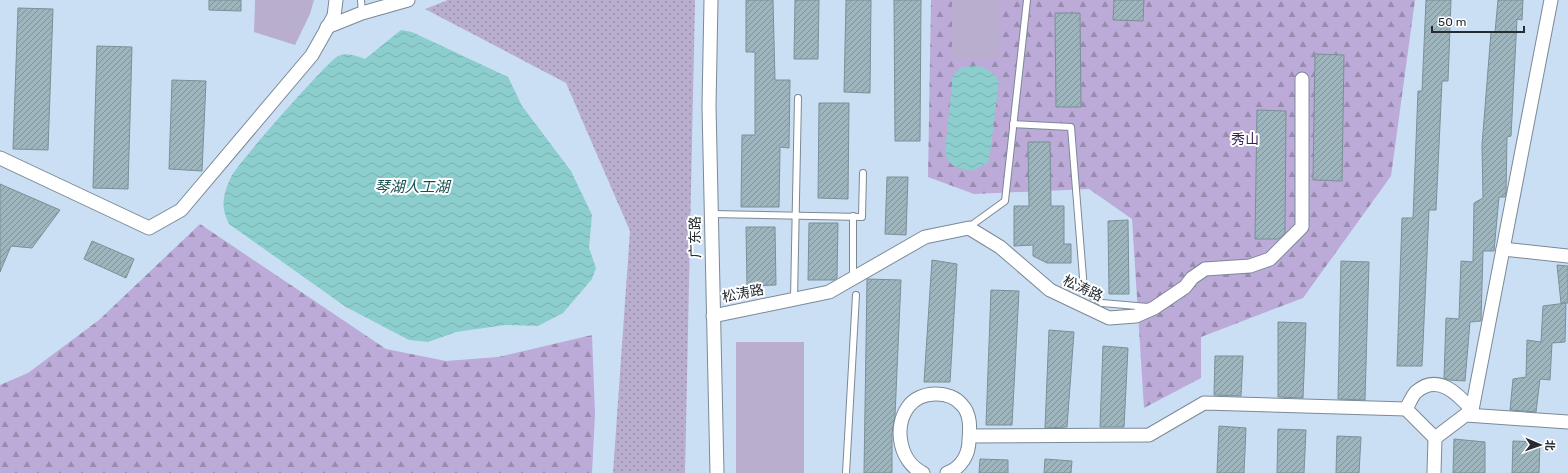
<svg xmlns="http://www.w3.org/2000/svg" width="1568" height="473" font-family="Rubik,'Noto Sans SC',sans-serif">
<defs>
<pattern id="grass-dots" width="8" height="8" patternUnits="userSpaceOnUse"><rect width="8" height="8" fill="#baaecf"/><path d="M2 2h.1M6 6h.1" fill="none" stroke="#978ea9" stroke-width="1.8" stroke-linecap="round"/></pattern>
<pattern id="forest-firs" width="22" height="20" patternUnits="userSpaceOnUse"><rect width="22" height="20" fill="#bcaad8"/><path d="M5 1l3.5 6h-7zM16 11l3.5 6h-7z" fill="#998bb0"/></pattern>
<pattern id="water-waves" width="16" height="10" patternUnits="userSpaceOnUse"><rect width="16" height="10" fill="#8ccecd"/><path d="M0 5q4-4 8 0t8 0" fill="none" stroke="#79b1b0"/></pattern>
<pattern id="building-hatch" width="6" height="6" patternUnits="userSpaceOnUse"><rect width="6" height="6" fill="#9eb5bd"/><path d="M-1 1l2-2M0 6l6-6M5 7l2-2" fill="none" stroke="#81939a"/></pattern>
</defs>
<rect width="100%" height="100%" fill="#d9e9f8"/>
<!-- built -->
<rect fill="#cadff4" x="0" y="0" width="1568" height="473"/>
<!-- grass -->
<polygon fill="url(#grass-dots)" points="448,0 695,0 685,473 613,473 630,231 566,83 425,9"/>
<!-- forest -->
<g fill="url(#forest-firs)">
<polygon points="931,0 1415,0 1391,176 1303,298 1201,337 1201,378 1144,408 1132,219 1089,189 974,194 928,177"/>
<polygon points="200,224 386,349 446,361 498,357 592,335 595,414 592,473 0,473 0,385 28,373 99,320"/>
</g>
<!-- park -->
<g fill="#baaecf">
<polygon points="255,0 314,0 310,14 295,45 254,32"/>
<polygon points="952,0 1000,0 999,57 952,57"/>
<rect x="736" y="342" width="68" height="131"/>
</g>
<!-- water -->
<g fill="url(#water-waves)">
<path d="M401 30 412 32 508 77 522 106 571 171 592 215 589 248 596 268 592 279 563 313 538 326 505 325 456 332 428 342 409 340 346 307 229 224C220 206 223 195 231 177 236 165 328 61 338 56 347 52 356 56 365 59Z"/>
<path d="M972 66C985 66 991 71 999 81L989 162 972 171C956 167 949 168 945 151L953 75 962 67Z"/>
</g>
<!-- building -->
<g fill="url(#building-hatch)" stroke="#7b9098">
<polygon points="209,0 241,0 241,11 209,10"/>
<polygon points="746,0 773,0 775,80 790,80 789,148 780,147 779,207 741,207 742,135 755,135 755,52 746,52"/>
<polygon points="795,0 819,0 818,59 794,59"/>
<polygon points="846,0 871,0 870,93 844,92"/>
<polygon points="894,0 921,0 920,141 895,141"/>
<polygon points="1114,0 1144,0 1143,21 1113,20"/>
<polygon points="1426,0 1451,0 1448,81 1442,81 1436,210 1429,210 1422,366 1397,366 1402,218 1413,218 1418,91 1422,91"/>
<polygon points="1498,0 1523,0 1522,20 1517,19 1511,136 1507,137 1506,194 1505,197 1499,197 1494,251 1483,251 1481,321 1470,322 1465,381 1449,380 1444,378 1446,318 1459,319 1461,261 1473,262 1474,203 1483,198 1482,145 1491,32 1495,32"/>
<polygon points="18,8 53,9 48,150 13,149"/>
<polygon points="1055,13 1080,13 1081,107 1056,107"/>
<polygon points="97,46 132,47 128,189 93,188"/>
<polygon points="1315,54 1344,55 1342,181 1313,180"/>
<polygon points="172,80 206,81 202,171 169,169"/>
<polygon points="819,103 849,103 848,199 818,198"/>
<polygon points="1257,110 1286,111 1285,233 1278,239 1255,239"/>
<polygon points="1028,142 1050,142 1051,206 1064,206 1064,244 1071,244 1071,263 1047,263 1033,256 1033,245 1014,246 1014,206 1029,206"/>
<polygon points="887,177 908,177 906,235 885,234"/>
<polygon points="0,184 60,210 32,248 11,246 0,272"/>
<polygon points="1128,220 1129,294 1109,294 1108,221"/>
<polygon points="809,223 838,223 837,278 834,280 808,280"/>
<polygon points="746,227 775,227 776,285 747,286"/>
<polygon points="92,241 134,259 126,278 84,259"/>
<polygon points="932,260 957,264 950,382 924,382"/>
<polygon points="1341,261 1369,262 1365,400 1338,399"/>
<polygon points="1557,265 1568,266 1568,303 1561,303"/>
<polygon points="867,279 901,280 895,416 892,434 892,473 864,473"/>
<polygon points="991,290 1019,291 1012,425 986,425"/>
<polygon points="1566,303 1565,342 1552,343 1550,380 1540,379 1536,412 1510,410 1513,379 1526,377 1527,340 1541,342 1543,306"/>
<polygon points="1278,322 1306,323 1303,398 1278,397"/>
<polygon points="1049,330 1074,332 1067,427 1045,428"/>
<polygon points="1103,346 1128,348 1124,427 1100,427"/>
<polygon points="1215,356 1243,356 1241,396 1214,395"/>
<polygon points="1219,426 1246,428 1244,473 1217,473"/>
<polygon points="1278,429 1306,430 1304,473 1277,473"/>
<polygon points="1337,436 1361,437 1359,473 1336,473"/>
<polygon points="1454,439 1485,442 1485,473 1453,473"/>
<polygon points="1513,441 1540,442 1539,473 1512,473"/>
<polygon points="980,459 1008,460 1008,473 979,473"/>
<polygon points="1045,459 1072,461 1071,473 1044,473"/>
</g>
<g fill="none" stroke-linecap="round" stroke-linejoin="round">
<defs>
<g id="lane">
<polyline points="361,0 362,13"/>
<polyline points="1013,124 1071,127 1084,290 1102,303 1148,307"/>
<polyline points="711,214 862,217 863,173"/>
<polyline points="969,227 1005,201 1027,0"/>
<polyline points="853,278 853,216"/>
<polyline points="794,299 798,98"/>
<polyline points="846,473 856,295"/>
</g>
<g id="street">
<polyline points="711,0 709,106 717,473"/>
<polyline points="327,27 362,13 408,0"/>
<polyline points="0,158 149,228 181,210 312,55 334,16 336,0"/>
<polyline points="1503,249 1568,256"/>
<polyline points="713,316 829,292 925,237 969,228 1000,247 1050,290 1109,318 1136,316 1154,308 1185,287 1192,278 1205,269 1250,266 1270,259 1302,227 1302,79"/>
<polyline points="1466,415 1568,422"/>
<polyline points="970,436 1149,435 1204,403 1406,409"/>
<path d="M1435 438 1406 409C1409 404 1412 396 1416 392 1438 373 1458 394 1472 410"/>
<path d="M923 473C900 462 893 428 908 407 920 390 950 390 962 405 971 414 970 429 969 440 969 455 961 468 947 473"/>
<polyline points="1434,473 1435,438 1472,410 1551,0"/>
</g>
</defs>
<!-- lane casing -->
<use href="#lane" stroke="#7b8997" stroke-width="8"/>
<!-- street casing -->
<use href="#street" stroke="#7b8997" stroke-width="15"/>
<!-- lane -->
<use href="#lane" stroke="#fff" stroke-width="6"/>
<!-- street -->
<use href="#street" stroke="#fff" stroke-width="13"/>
</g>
<g text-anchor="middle" stroke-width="4" stroke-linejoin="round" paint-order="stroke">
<!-- park labels -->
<g font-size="14" fill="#361d54" stroke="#fff">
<text x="1245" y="144">秀山</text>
</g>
<!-- street labels -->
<g font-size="14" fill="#262c32" stroke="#fff">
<text transform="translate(695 237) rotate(-91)" y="5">广东路</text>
<text transform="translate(1083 288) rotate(25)" y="5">松涛路</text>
<text transform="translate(743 293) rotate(-11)" y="5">松涛路</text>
</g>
<!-- water labels -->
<g font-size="15" font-style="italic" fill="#195252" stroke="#fff">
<text x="412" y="192">琴湖人工湖</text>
</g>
</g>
<!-- north arrow -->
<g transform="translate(1540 445) rotate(92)" stroke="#ffffff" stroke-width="3" paint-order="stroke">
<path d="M0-3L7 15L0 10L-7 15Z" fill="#262c32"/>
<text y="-6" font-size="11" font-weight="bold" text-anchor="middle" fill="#262c32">北</text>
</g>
<!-- scale -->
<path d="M1432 26v6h92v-6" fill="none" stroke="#262c32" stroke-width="2"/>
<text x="1438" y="26" font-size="12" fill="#262c32" stroke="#ffffff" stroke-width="3" paint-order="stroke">50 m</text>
</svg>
